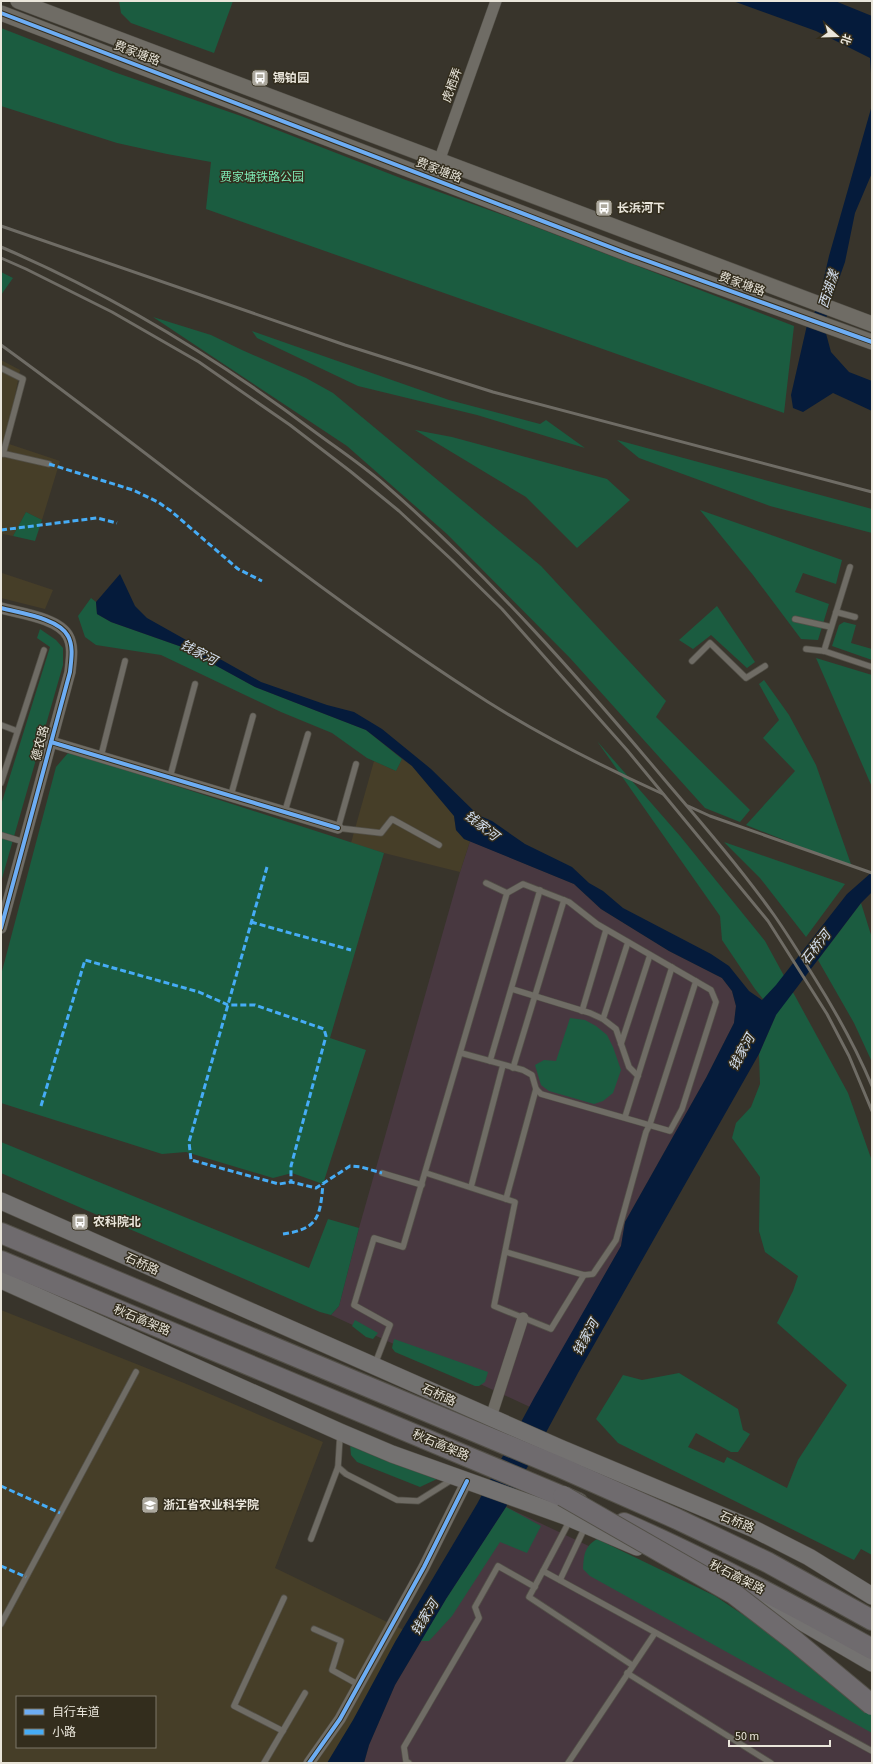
<svg xmlns="http://www.w3.org/2000/svg" width="873" height="1764" font-family="'Source Sans 3','Noto Sans SC',sans-serif">
<rect width="100%" height="100%" fill="#38342b"/>
<!-- commercial -->
<g fill="#483840">
<polygon points="470,841 574,884 601,909 669,951 722,978 732,991 736,1006 734,1023 706,1078 625,1222 621,1246 530,1407 331,1315 339,1306 359,1228 460,872"/>
<polygon points="506,1507 714,1605 872,1719 872,1763 364,1763 369,1745 395,1685 446,1599"/>
</g>
<!-- built -->
<g fill="#463e28" fill-rule="evenodd">
<polygon points="1,360 20,370 6,443 60,461 42,520 26,512 13,536 3,534 1,540"/>
<polygon points="1,565 2,573 53,590 45,609 1,598"/>
<polygon points="402,759 412,766 454,816 456,830 464,839 470,841 460,872 384,853 351,843 374,761 396,771"/>
<path d="M1 1310 184 1383 323 1442 275 1568 410 1633 343 1763H1ZM17 1697H155V1747H17Z"/>
</g>
<!-- green -->
<g fill="#1b5c40">
<polygon points="119,1 233,1 214,53 131,23 121,13"/>
<polygon points="1,28 114,72 241,116 403,179 525,223 794,326 784,413 206,209 211,162 167,154 117,143 1,106"/>
<polygon points="1,272 13,278 1,295"/>
<polygon points="153,317 211,335 242,350 306,378 333,393 541,566 666,701 656,717 750,810 740,822 705,808 570,658 447,534 347,446"/>
<polygon points="252,331 449,400 540,424 546,420 585,448 477,415 358,386 257,338"/>
<polygon points="415,430 452,437 607,479 630,500 577,548 526,497"/>
<polygon points="617,440 872,509 872,533 770,506 639,458"/>
<polygon points="700,510 842,560 836,584 803,573 795,592 829,604 818,640 801,639 753,575"/>
<polygon points="26,512 42,520 35,541 13,536"/>
<polygon points="91,598 96,602 97,614 111,622 182,647 255,687 366,730 402,759 396,771 367,758 332,733 281,712 161,655 96,645 85,637 78,616"/>
<polygon points="717,606 755,662 747,668 711,635 693,649 679,640"/>
<polygon points="844,622 856,625 851,643 872,649 872,660 832,646 839,625"/>
<polygon points="40,629 56,640 63,648 63,665 1,882 1,805 50,647 37,638"/>
<polygon points="816,658 872,675 872,787"/>
<polygon points="764,680 789,715 816,765 852,867 746,825 795,771 763,738 779,720 759,684"/>
<polygon points="597,741 680,836 765,941 848,1093 872,1161 872,1555 861,1549 854,1560 618,1443 596,1419 623,1375 642,1380 679,1373 738,1409 743,1430 750,1434 738,1452 731,1452 696,1433 688,1447 724,1463 727,1457 787,1488 798,1460 847,1385 777,1323 793,1291 798,1276 765,1252 759,1231 760,1177 732,1138 736,1123 751,1107 760,1084 759,1054 776,1015 755,989 722,940 720,916"/>
<polygon points="68,753 80,755 384,853 330,1038 366,1050 323,1184 292,1173 273,1178 186,1152 162,1154 1,1103 1,975 56,767"/>
<polygon points="724,842 845,884 806,937 760,878"/>
<polygon points="861,903 872,938 872,1062 854,1023 818,960"/>
<polygon points="570,1018 585,1020 596,1026 607,1035 613,1047 621,1070 613,1093 603,1101 594,1104 549,1091 541,1085 535,1065 544,1060 556,1061"/>
<polygon points="1,1142 309,1268 328,1219 359,1228 339,1306 331,1315 320,1312 1,1173"/>
<polygon points="355,1320 378,1333 373,1339 366,1337 352,1326"/>
<polygon points="394,1339 488,1372 485,1382 479,1386 475,1386 395,1352 392,1348"/>
<polygon points="350,1444 437,1479 420,1487 357,1462 351,1455"/>
<polygon points="506,1507 541,1526 527,1553 500,1542 452,1616 429,1641 421,1641 446,1599"/>
<path d="M597 1539 715 1596 845 1683 872 1705V1733L590 1576 583 1569C584 1555 584 1547 597 1539Z"/>
</g>
<!-- water -->
<g fill="#051b3b">
<polygon points="733,1 835,1 872,16 872,88 870,58 816,31"/>
<polygon points="872,105 872,173 855,213 845,262 830,304 824,326 831,352 849,372 872,381 872,411 833,393 803,412 793,408 791,395 807,325 817,308 829,256"/>
<polygon points="120,574 135,606 147,618 261,682 327,705 354,712 382,729 431,769 478,815 492,821 525,844 572,867 589,883 603,891 623,908 711,954 729,966 749,991 762,1000 776,985 847,894 872,872 872,892 861,903 776,1015 759,1054 578,1373 506,1507 446,1599 395,1685 369,1745 364,1763 327,1763 353,1720 395,1642 477,1504 534,1398 621,1246 625,1222 706,1078 734,1023 736,1006 732,991 722,978 669,951 601,909 574,884 464,839 456,830 454,816 412,766 366,730 255,687 182,647 111,622 97,614 96,602"/>
</g>
<g fill="none" stroke-linecap="round" stroke-linejoin="round">
<defs>
<g id="lane">
<polyline points="1,368 23,379 3,454"/>
<polyline points="1,453 49,464"/>
<polyline points="836,612 855,617"/>
<polyline points="795,619 831,627"/>
<polyline points="806,649 824,651 872,667"/>
<polyline points="824,651 850,567"/>
<polyline points="692,661 710,643 746,678 765,666"/>
<polyline points="1,725 17,731"/>
<polyline points="101,756 125,661"/>
<polyline points="356,764 338,828 381,833 392,819 439,845"/>
<polyline points="170,777 195,684"/>
<polyline points="1,783 44,650"/>
<polyline points="231,795 253,716"/>
<polyline points="285,811 308,734"/>
<polyline points="1,835 24,842"/>
<polyline points="486,883 507,893"/>
<polyline points="512,989 590,1013 603,1019 616,1029 629,1067 638,1076"/>
<polyline points="582,1011 606,930"/>
<polyline points="603,1019 628,942"/>
<polyline points="621,1044 650,955"/>
<polyline points="490,1061 540,890"/>
<polyline points="513,1068 564,900"/>
<polyline points="625,1117 672,967"/>
<polyline points="382,1173 422,1185"/>
<polyline points="426,1173 515,1202 494,1306 551,1329 584,1275"/>
<polyline points="471,1187 503,1065"/>
<polyline points="506,1199 536,1089"/>
<polyline points="506,1252 584,1275 593,1274 616,1240 646,1132 650,1124 696,981"/>
<polyline points="375,1364 390,1325 354,1305 374,1238 403,1247 507,893 523,884 569,902 597,924 711,990 716,1002 682,1109 670,1131 541,1094 536,1089 532,1075 523,1070 461,1053"/>
<polyline points="340,1435 338,1467 346,1474 397,1500 418,1501 453,1479"/>
<polyline points="570,1520 543,1571 872,1751"/>
<polyline points="311,1539 338,1467"/>
<polyline points="543,1571 529,1597 632,1665"/>
<polyline points="560,1580 585,1527"/>
<polyline points="1,1624 136,1372"/>
<polyline points="314,1629 341,1641 332,1670 359,1685"/>
<polyline points="627,1673 771,1763"/>
<polyline points="283,1731 234,1706 284,1598"/>
<polyline points="264,1763 305,1693"/>
<polyline points="409,1763 406,1761 404,1747 479,1618 475,1607 498,1566 535,1587"/>
<polyline points="568,1763 655,1633"/>
</g>
<g id="street">
<polyline points="433,178 496,1"/>
<path d="M1 608C19 613 59 618 68 636 74 647 71 661 70 672L1 928"/>
<polyline points="51,742 338,828"/>
<polyline points="491,1417 523,1318"/>
<polyline points="309,1763 340,1719 424,1567 467,1481"/>
</g>
<g id="secondary">
<polyline points="18,1 872,324"/>
<polyline points="1,13 631,255 872,342"/>
</g>
<g id="primary">
<polyline points="1,1201 560,1448 754,1529 809,1557 872,1596"/>
<polyline points="1,1280 340,1432 392,1454 565,1516 637,1547"/>
<polyline points="740,1592 802,1622 872,1663"/>
</g>
<g id="highway">
<polyline points="1,1233 562,1468 677,1519 767,1562 872,1620"/>
<polyline points="1,1261 578,1503"/>
<path d="M624 1523C709 1560 791 1604 872 1649"/>
</g>
</defs>
<!-- lane casing -->
<use href="#lane" stroke="#535048" stroke-width="7"/>
<!-- street casing -->
<use href="#street" stroke="#535048" stroke-width="12"/>
<!-- secondary casing -->
<use href="#secondary" stroke="#535048" stroke-width="16"/>
<!-- primary casing -->
<use href="#primary" stroke="#535048" stroke-width="18"/>
<!-- highway casing -->
<use href="#highway" stroke="#535048" stroke-width="22"/>
<!-- lane -->
<use href="#lane" stroke="#6f6c65" stroke-width="5.5"/>
<!-- street -->
<use href="#street" stroke="#6f6c65" stroke-width="11"/>
<!-- secondary -->
<use href="#secondary" stroke="#6f6c65" stroke-width="15"/>
<!-- primary -->
<use href="#primary" stroke="#747271" stroke-width="17"/>
<!-- highway -->
<use href="#highway" stroke="#6f6b6e" stroke-width="20"/>
<!-- rail -->
<g stroke="#6f6c65" stroke-width="3">
<polyline points="1,226 345,345 493,392 872,492"/>
<path d="M1 247C113 295 218 359 315 432 338 449 362 465 384 484 489 575 580 679 669 785 705 827 741 869 774 915 788 935 801 956 814 977 836 1012 856 1048 872 1086"/>
<polyline points="1,258 26,269 112,312 199,362 290,425 350,471 399,511 452,560 502,609 627,750 768,921 827,1014 849,1056 872,1111"/>
<path d="M1 345C164 463 318 594 488 702 544 737 603 767 663 794"/>
<polyline points="688,806 710,816 872,873"/>
</g>
<defs>
<polyline id="highway-bridge" points="563,1496 734,1594 795,1641 872,1705"/>
</defs>
<!-- highway-bridge casing -->
<use href="#highway-bridge" stroke="#535048" stroke-width="22" stroke-linecap="butt"/>
<!-- highway-bridge -->
<use href="#highway-bridge" stroke="#6f6b6e" stroke-width="20"/>
<!-- quiet -->
<g stroke="#46acf6" stroke-width="3" stroke-dasharray="6 3" stroke-linecap="butt">
<polyline points="49,464 133,490 158,502 171,511 238,569 262,581"/>
<polyline points="1,530 97,518 117,523"/>
<polyline points="267,867 189,1142 191,1160 279,1184 291,1182 316,1188 350,1166 361,1167 382,1173"/>
<polyline points="251,922 351,950"/>
<polyline points="41,1106 85,960 199,992 228,1005 255,1005 324,1029 326,1036 291,1166 291,1182"/>
<path d="M283 1234C319 1229 320 1216 323 1184"/>
<polyline points="1,1486 60,1513"/>
<polyline points="1,1566 26,1577"/>
</g>
<defs>
<g id="cycleway">
<polyline points="1,13 631,255 872,342"/>
<path d="M1 608C19 613 59 618 68 636 74 647 71 661 70 672L1 928"/>
<polyline points="51,742 338,828"/>
<polyline points="309,1763 340,1719 424,1567 467,1481"/>
</g>
</defs>
<!-- cycleway casing -->
<use href="#cycleway" stroke="#332d1d" stroke-width="6"/>
<!-- cycleway -->
<use href="#cycleway" stroke="#6dadf4" stroke-width="4"/>
</g>
<!-- icons -->
<defs>
<symbol id="bus-square" viewBox="-11 -11 22 22"><rect x="-9" y="-9" width="18" height="18" rx="4" fill="#aca89d" stroke="#332d1d"/><path d="M-5-6H5V4H4V6H2V4H-2V6H-4V4H-5ZM-3.5-4V0h7V-4ZM-3.5 1.2v1.5H-2V1.2ZM2 1.2v1.5H3.5V1.2Z" fill="#fff"/></symbol>
<symbol id="university-square" viewBox="-11 -11 22 22"><rect x="-9" y="-9" width="18" height="18" rx="4" fill="#aca89d" stroke="#332d1d"/><path d="M0-5L7-2L0 1L-7-2ZM-4 1L0 2.5L4 1V4Q0 6-4 4Z" fill="#fff"/></symbol>
</defs>
<g fill-rule="evenodd">
<use href="#bus-square" x="250" y="68" width="20" height="20"/>
<use href="#bus-square" x="594" y="198" width="20" height="20"/>
<use href="#bus-square" x="70" y="1212" width="20" height="20"/>
<use href="#university-square" x="140" y="1495" width="20" height="20"/>
</g>
<g text-anchor="middle" stroke-width="3" stroke-linejoin="round" paint-order="stroke">
<!-- street labels -->
<g font-size="12" fill="#eae6db" stroke="#332d1d">
<text transform="translate(137 53) rotate(21)" y="4">费家塘路</text>
<text transform="translate(452 85) rotate(-70)" y="4">虎栖弄</text>
<text transform="translate(439 170) rotate(21)" y="4">费家塘路</text>
<text transform="translate(742 284) rotate(20)" y="4">费家塘路</text>
<text transform="translate(40 743) rotate(-75)" y="4">德农路</text>
<text transform="translate(142 1264) rotate(24)" y="4">石桥路</text>
<text transform="translate(142 1320) rotate(23)" y="4">秋石高架路</text>
<text transform="translate(439 1395) rotate(24)" y="4">石桥路</text>
<text transform="translate(441 1445) rotate(23)" y="4">秋石高架路</text>
<text transform="translate(737 1522) rotate(23)" y="4">石桥路</text>
<text transform="translate(737 1577) rotate(27)" y="4">秋石高架路</text>
</g>
<!-- poi labels -->
<g font-size="12" font-weight="bold" fill="#eae6db" stroke="#332d1d" text-anchor="start">
<text x="273" y="82">锡铂园</text>
<text x="617" y="212">长浜河下</text>
<text x="93" y="1226">农科院北</text>
<text x="163" y="1509">浙江省农业科学院</text>
</g>
<!-- park labels -->
<g font-size="12" fill="#7eecb7" stroke="#332d1d">
<text x="262" y="181">费家塘铁路公园</text>
</g>
<!-- water labels -->
<g font-size="13" font-style="italic" fill="#d5e1f1" stroke="#332d1d">
<text transform="translate(828 289) rotate(-73)" y="5">西湖漾</text>
<text transform="translate(199 652) rotate(27)" y="5">钱家河</text>
<text transform="translate(482 825) rotate(38)" y="5">钱家河</text>
<text transform="translate(815 947) rotate(-52)" y="5">石桥河</text>
<text transform="translate(741 1052) rotate(-61)" y="5">钱家河</text>
<text transform="translate(585 1337) rotate(-61)" y="5">钱家河</text>
<text transform="translate(424 1617) rotate(-58)" y="5">钱家河</text>
</g>
</g>
<!-- border -->
<rect width="873" height="1764" fill="none" stroke="#eae6db" stroke-width="4"/>
<!-- legend -->
<rect x="16" y="1696" width="140" height="52" fill="#332d1d" stroke="#7c7769"/>
<rect x="24" y="1709" width="20" height="6" fill="#6dadf4" stroke="#7c7769"/>
<text x="52" y="1716" font-size="12" fill="#eae6db">自行车道</text>
<rect x="24" y="1729" width="20" height="6" fill="#46acf6" stroke="#7c7769"/>
<text x="52" y="1736" font-size="12" fill="#eae6db">小路</text>
<!-- north arrow -->
<g transform="translate(837 36) rotate(110)" stroke="#332d1d" stroke-width="3" paint-order="stroke">
<path d="M0-3L7 15L0 10L-7 15Z" fill="#eae6db"/>
<text y="-6" font-size="11" font-weight="bold" text-anchor="middle" fill="#eae6db">北</text>
</g>
<!-- scale -->
<path d="M729 1740v6h101v-6" fill="none" stroke="#eae6db" stroke-width="2"/>
<text x="735" y="1740" font-size="12" fill="#eae6db" stroke="#332d1d" stroke-width="3" paint-order="stroke">50 m</text>
</svg>
